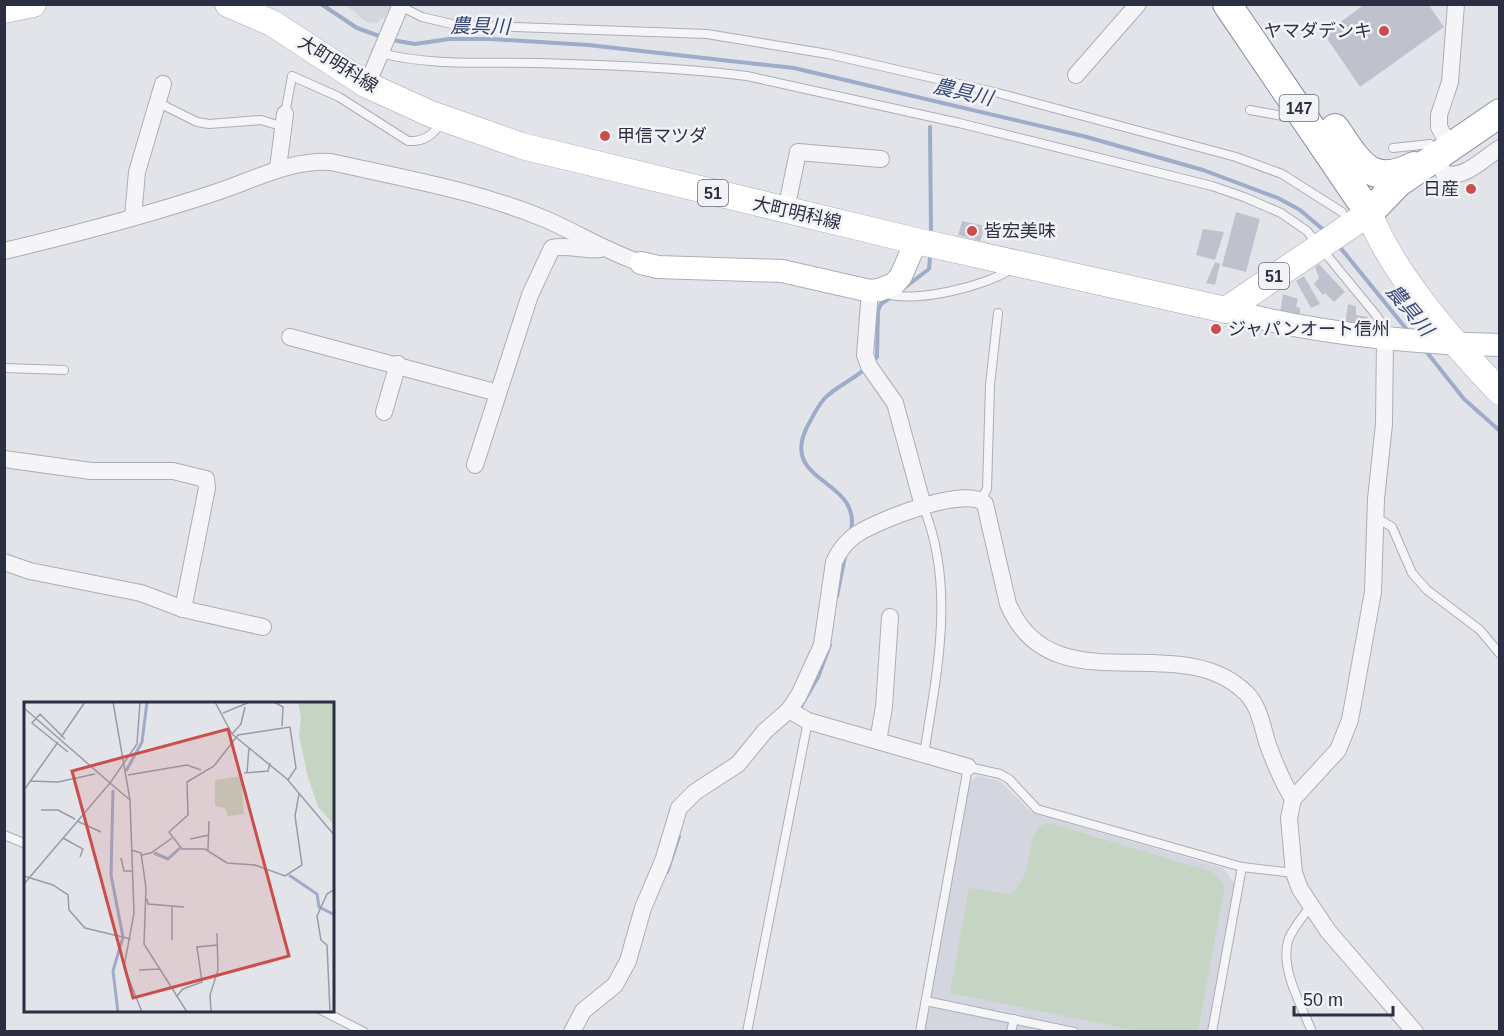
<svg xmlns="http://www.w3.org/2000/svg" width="1504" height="1036" font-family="Arial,'Noto Sans JP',sans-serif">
<rect width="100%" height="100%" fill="#e2e4ea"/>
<!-- built -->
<g fill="#d4d6df">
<polygon points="346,5 391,5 385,17 376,23 366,22"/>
<polygon points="978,776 1000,781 1030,811 1043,816 1223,868 1235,884 1208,1031 925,1032 969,782"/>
</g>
<!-- green -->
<path fill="#c5d4c3" d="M1049 823 1213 872 1225 886 1198 1031H1138L950 993 969 888 1010 894C1034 877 1024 849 1039 826Z"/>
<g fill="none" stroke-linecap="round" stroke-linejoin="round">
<!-- stream -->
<g stroke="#9eabc9" stroke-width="4">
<polyline points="321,4 357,28 382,37"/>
<polyline points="392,40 415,44 449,39 490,39 588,45 794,68 1083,136 1203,170 1278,198 1300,210 1326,232"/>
<polyline points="930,127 931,233"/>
<polyline points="1339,246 1408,331"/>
<polyline points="904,288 929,269 930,257"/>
<polyline points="1425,350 1464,399 1500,431"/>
<polyline points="873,361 877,357 878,311 881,304 893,296"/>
<path d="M851 531C862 478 779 484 807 427 812 418 817 407 824 399 835 387 853 380 866 368"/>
<polyline points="837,596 845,556"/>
<polyline points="800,708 818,677 830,645"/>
<polyline points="667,872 679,836"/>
</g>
</g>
<!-- building -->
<g fill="#bfc2cd">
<polygon points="1365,4 1428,4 1444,27 1360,87 1324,34"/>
<polygon points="1236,212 1260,219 1246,272 1222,266"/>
<polygon points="962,221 985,226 980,241 958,235"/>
<polygon points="1203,229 1224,232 1215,260 1196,255"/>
<polygon points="1215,262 1220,264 1215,285 1206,283"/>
<polygon points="1319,264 1345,292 1334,302 1325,293 1323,295 1314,284 1319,278 1315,267"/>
<polygon points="1304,276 1320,304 1311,308 1296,281"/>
<polygon points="1283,294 1298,299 1296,306 1300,308 1300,318 1280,313"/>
<polygon points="1348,304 1356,306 1356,315 1368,317 1365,327 1345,325"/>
</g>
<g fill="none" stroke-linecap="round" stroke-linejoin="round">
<defs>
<g id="lane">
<polyline points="400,6 422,17 456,25 707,34 828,54 994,92 1236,157 1282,174 1342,212"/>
<path d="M380 53C431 66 483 62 535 63 605 65 677 67 747 76L959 123 1212 186 1244 197 1281 213 1307 231 1376 315 1383 325 1385 337"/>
<polyline points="157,102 197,122 209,124 261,120 284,127"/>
<polyline points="1250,110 1288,117 1296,114"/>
<path d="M285 114 292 76 339 97 408 141C423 142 434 135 441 122"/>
<polyline points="1393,148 1430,144"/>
<path d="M885 293C913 304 987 286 1011 269"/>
<polyline points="4,368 64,370"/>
<polyline points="981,500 987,489 990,385 998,313"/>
<path d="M923 506C956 586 937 672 924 754"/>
<polyline points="1375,517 1392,527 1412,573 1427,590 1480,630 1500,654"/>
<polyline points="4,835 26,844"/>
<path d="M1311 906C1303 916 1292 929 1288 941 1280 970 1302 1006 1312 1032"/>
<polyline points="926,1001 1074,1032"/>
<polyline points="321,1010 364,1032"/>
<polyline points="747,1032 808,721"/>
<polyline points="920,1032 968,767 1000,774 1009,779 1037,809 1242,867 1294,873"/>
<polyline points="1011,1032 1014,1019"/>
<polyline points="1212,1032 1242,867"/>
</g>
<g id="street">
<polyline points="1076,75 1138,4"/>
<polyline points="367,85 401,4"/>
<polyline points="1444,136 1439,127 1439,115 1450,82 1456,4"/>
<polyline points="278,168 285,114"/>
<path d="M1442 169 1444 174C1465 179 1483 159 1500 148"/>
<polyline points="786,210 798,152 881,159"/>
<polyline points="133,217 137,172 163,84"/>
<path d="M4 251C76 234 148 215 217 192 256 179 289 160 331 162 402 178 478 191 545 219 578 233 607 252 641 263"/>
<polyline points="870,291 865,355 869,366 895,403 923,506"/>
<polyline points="290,337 498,393"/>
<polyline points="1385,339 1384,424 1376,499 1373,592 1350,720 1338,750 1293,799 1289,818 1294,873 1300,889 1328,931 1415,1032"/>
<polyline points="384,412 398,364"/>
<polyline points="4,459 91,471 173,471 206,479 207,488 183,609"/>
<path d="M475 465 530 295 552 248C567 244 583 251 600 249"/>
<polyline points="4,562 30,571 141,593 183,609 263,627"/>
<polyline points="789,710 808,721 968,767"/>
<polyline points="878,741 884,707 890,617"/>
<path d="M572 1032 583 1011 615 985 628 961 643 908 663 861 679 808 695 792 738 764 765 731 789 710 799 695 822 645 834 562C839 551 846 541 857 534 877 521 967 484 985 504L1008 604C1052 708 1177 627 1245 692 1260 706 1262 727 1268 745 1275 764 1283 783 1293 799"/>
</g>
<g id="secondary">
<polyline points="641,263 658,267 782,271 870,291 879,290 894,284 901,276 916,241"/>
<path d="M1226 310C1316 333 1406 343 1500 345"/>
</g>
<g id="primary">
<path d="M228 4 272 23 367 85 431 114 522 146 916 241 1226 310 1369 213C1392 273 1454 344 1500 392"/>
<polyline points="4,10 33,4"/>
</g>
<g id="highway">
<polyline points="1227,4 1369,213"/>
<path d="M1335 128C1358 161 1370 189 1414 166"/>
<polyline points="1369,213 1398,183 1500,113"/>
</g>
</defs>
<!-- lane casing -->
<use href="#lane" stroke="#abaeb7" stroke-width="10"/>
<!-- street casing -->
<use href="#street" stroke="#abaeb7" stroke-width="18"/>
<!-- secondary casing -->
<use href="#secondary" stroke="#abaeb7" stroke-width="24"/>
<!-- primary casing -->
<use href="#primary" stroke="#a2a6b5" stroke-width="27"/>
<!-- highway casing -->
<use href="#highway" stroke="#8a8fa0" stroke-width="30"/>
<!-- lane -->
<use href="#lane" stroke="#f5f5f8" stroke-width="8"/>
<!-- street -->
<use href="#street" stroke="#f5f5f8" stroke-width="16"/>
<!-- secondary -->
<use href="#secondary" stroke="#fff" stroke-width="22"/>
<!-- primary -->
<use href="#primary" stroke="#fff" stroke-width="26"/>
<!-- highway -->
<use href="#highway" stroke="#fff" stroke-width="28"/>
</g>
<!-- markers -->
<g fill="#ca4f4c" stroke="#f2f3f7" stroke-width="2">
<circle cx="1384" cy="31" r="6"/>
<circle cx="605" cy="136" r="6"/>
<circle cx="1471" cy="189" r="6"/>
<circle cx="972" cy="231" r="6"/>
<circle cx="1216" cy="329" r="6"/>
</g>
<g text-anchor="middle" stroke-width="5" stroke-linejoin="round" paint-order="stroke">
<!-- shield labels -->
<g fill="#f2f3f7" stroke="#676a78" stroke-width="1.5">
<rect x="1279.5" y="95" width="39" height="26" rx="4.5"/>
<rect x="698" y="180" width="30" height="26" rx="4.5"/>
<rect x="1259" y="263" width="30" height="26" rx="4.5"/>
</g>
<g font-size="16" font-weight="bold" fill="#2b2f41">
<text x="1299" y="114">147</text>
<text x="713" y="199">51</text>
<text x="1274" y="282">51</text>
</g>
<!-- poi labels -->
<g font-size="18" fill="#2b2f41" stroke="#f2f3f7" text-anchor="start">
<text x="1372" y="37" text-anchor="end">ヤマダデンキ</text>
<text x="617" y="142">甲信マツダ</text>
<text x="1459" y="195" text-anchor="end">日産</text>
<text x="984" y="237">皆宏美味</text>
<text x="1228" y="335">ジャパンオート信州</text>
</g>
<!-- street labels -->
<g font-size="18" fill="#2b2f41" stroke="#f2f3f7">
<text transform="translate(338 64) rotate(32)" y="6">大町明科線</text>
<text transform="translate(797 213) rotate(13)" y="6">大町明科線</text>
</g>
<!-- water labels -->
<g font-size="20" font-style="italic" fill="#364774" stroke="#f2f3f7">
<text transform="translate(480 26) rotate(1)" y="7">農具川</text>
<text transform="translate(963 92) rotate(13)" y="7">農具川</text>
<text transform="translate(1410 310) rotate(50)" y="7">農具川</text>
</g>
</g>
<!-- overview -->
<g transform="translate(24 702)">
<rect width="310" height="310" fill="#e2e4ea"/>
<path d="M274 0H310V123L294 105 283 72 275 34 277 15ZM217 74 220 112 204 114 201 106 191 104V78Z" fill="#c5d4c3"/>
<path fill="none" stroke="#9eabc9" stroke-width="3" d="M102 69 118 40 123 0M89 88 87 173 99 235 89 269 94 310M130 151 144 157 156 146M265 173 293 192 295 205 311 213"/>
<path fill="none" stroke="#999ca6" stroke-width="1.5" d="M89 0 106 98M116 0 113 42 86 81 106 98 110 211 100 265 118 310M191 0 208 32 263 77 311 134M250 0 259 5 258 24M0 6 86 81M199 11 226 0M208 32 217 22 221 5M37 35 61 0M41 37 16 12 8 21 44 50M220 71 244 69 246 61M223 71 225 45M104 73 163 63 177 68M264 78 272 66 266 25 214 33 190 64 163 80 164 113 145 130 158 147H181L203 161 231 163 261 174 278 163 271 114 275 92M6 79 34 80 71 72M0 88 34 40M17 108H34L51 117M53 119 77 130M39 136 59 147 56 155M166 137 185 133M108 148 117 151 122 186 120 242 163 310M184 148 185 119M118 153 127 151 148 136M97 156 100 169H109M0 174 29 183 44 193 45 208 61 226 107 237M0 182 86 81M123 197 124 202 160 205M148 238V205M115 268 136 267M152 295 159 287 178 280 173 245 193 243M187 310 186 293 194 268 193 231M306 310 303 243 297 238 293 214 303 192 311 187"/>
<path fill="#ca4f4c" fill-opacity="0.15" stroke="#ca4f4c" stroke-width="3" d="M204 27 265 254 109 296 48 69Z"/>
<rect width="310" height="310" fill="none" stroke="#2b2f41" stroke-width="3"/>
</g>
<!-- border -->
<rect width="1504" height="1036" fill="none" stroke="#2b2f41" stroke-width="12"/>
<!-- scale -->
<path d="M1294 1006v9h99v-9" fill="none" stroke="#2b2f41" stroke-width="3"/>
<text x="1303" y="1006" font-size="18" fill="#2b2f41" stroke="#f2f3f7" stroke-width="4.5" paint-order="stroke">50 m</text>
</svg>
